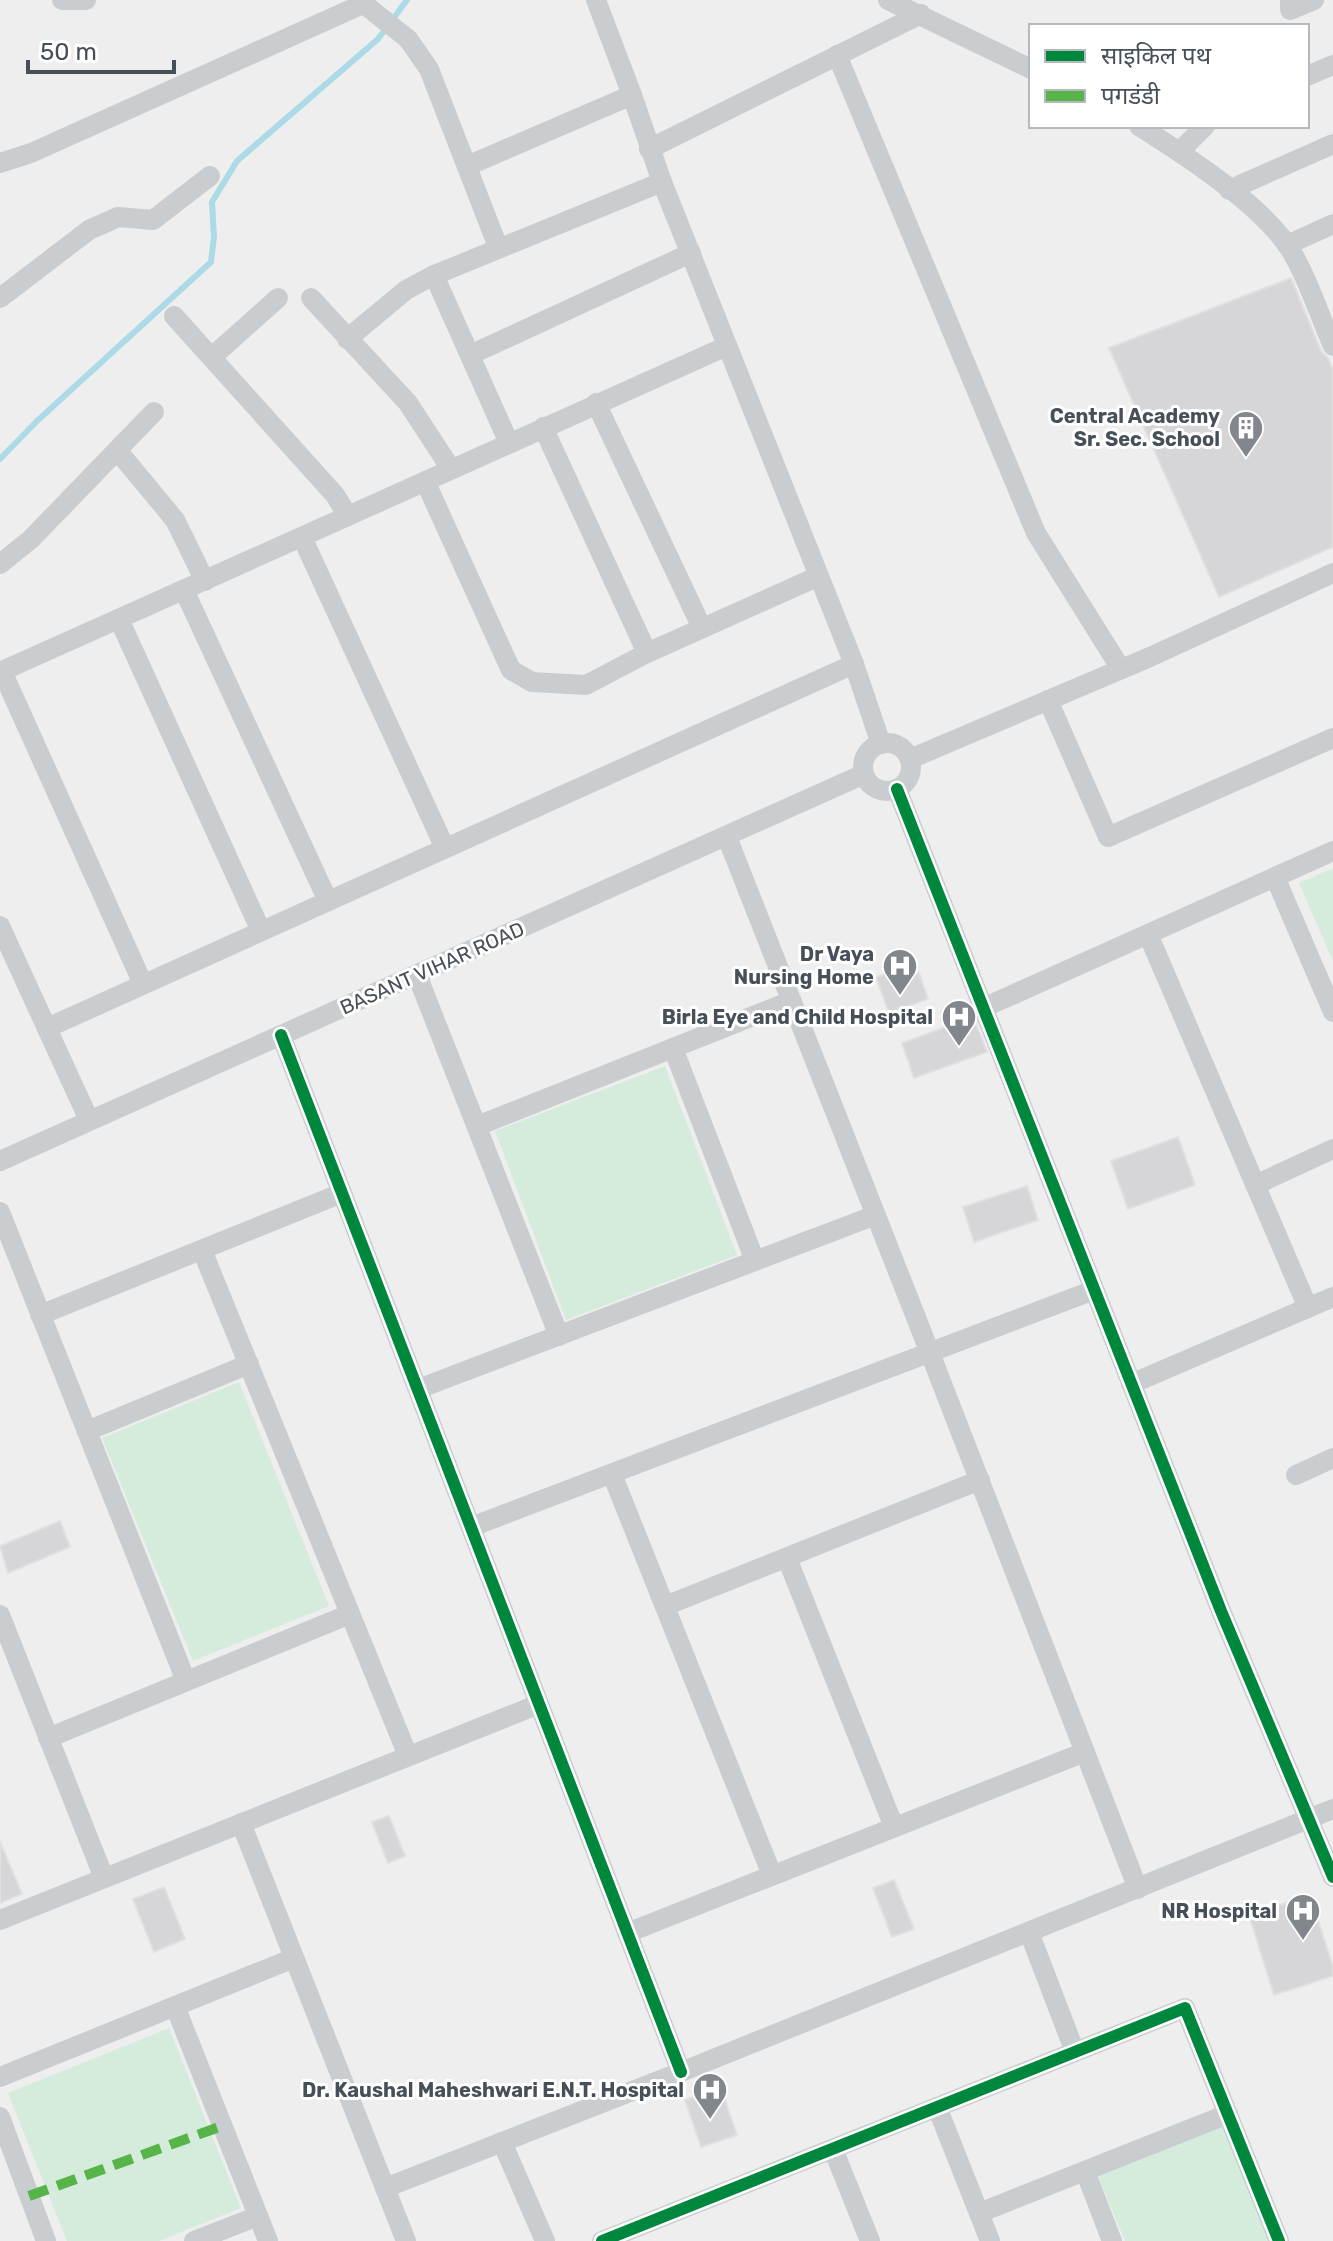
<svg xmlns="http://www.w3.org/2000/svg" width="1333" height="2241" font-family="Rubik,'Noto Sans Devanagari',sans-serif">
<rect width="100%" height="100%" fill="#efeeee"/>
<!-- green -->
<g fill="#d5ecdd">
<polygon points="1333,868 1333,961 1299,883"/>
<polygon points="665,1066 737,1255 566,1320 495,1131"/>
<polygon points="239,1382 329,1606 193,1661 102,1438"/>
<polygon points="169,2028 241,2208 159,2241 67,2241 8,2093"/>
<polygon points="1221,2124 1271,2241 1125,2241 1098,2176"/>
</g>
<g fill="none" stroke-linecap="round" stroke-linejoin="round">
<!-- stream -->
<polyline stroke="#acdae6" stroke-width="6" points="0,459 37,421 211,262 214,237 212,202 237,161 378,39 407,0"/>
</g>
<!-- building -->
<g fill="#d6d6d8" stroke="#e0e0e1" stroke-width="2">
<polygon points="1291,278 1321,351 1328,358 1333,370 1333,547 1219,597 1109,348"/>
<polygon points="897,970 901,980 919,973 928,999 889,1013 876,977"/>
<polygon points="973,1017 987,1052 914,1078 902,1043"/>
<polygon points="1178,1137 1195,1185 1128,1209 1111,1161"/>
<polygon points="1027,1186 1038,1220 974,1242 963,1207"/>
<polygon points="60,1521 70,1547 8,1573 0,1546"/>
<polygon points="389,1816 405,1856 388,1863 372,1822"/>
<polygon points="0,1842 22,1894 0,1903"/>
<polygon points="894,1880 914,1929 892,1937 873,1888"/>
<polygon points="164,1887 185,1939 154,1952 133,1899"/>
<polygon points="1310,1895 1333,1967 1333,1976 1274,1995 1249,1915"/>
<polygon points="721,2088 737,2135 701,2147 685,2100"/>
</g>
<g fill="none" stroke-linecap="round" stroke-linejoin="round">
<!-- minor -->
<g stroke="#cacdcf" stroke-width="20">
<polyline points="62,0 86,0"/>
<polyline points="359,0 408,39 429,69 498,247"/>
<polyline points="596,0 632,95 662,182 854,664 881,744"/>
<polyline points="888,0 1031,69"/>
<polyline points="1290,0 1290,10 1314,0"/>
<polyline points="837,55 1036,533 1121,669"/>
<polyline points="1307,76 1333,65"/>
<path d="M1139 126C1185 155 1269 209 1294 256 1310 284 1320 317 1333 346"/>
<polyline points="649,149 921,14"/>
<polyline points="1179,152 1205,126"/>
<polyline points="0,163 31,153 363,4"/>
<polyline points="467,166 632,95"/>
<polyline points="1229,190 1333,144"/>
<polyline points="1287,245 1333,224"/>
<polyline points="434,275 509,443"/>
<polyline points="0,298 89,230 118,217 153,220 210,176"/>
<polyline points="311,298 408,403 451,469"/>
<polyline points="174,316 335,495 348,516"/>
<polyline points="347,339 406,290 432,276 662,182"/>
<polyline points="470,355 691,253"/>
<polyline points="212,357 278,298"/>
<polyline points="596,403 702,628"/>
<polyline points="543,427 647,653"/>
<polyline points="117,450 175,520 205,581"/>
<polyline points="425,481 511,670 532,682 586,685 647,653 819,576"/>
<polyline points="302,537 445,848"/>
<polyline points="0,564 31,539 154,412"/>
<polyline points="184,590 328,901"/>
<polyline points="119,619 261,931"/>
<polyline points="2,671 143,984"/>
<polyline points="0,672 727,346"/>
<polyline points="1048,700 1108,837 1333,738"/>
<circle cx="887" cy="767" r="24"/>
<polyline points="910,759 1150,657 1333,573"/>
<polyline points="897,789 1221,1611 1333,1877"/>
<polyline points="727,837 930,1353 1138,1889"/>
<polyline points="1275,877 1333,1012"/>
<polyline points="0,926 89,1120"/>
<polyline points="1148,934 1308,1308"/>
<polyline points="417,975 559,1336"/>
<polyline points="983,1008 1333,851"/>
<polyline points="47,1028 854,664"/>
<polyline points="281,1035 681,2072"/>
<polyline points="673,1048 755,1261"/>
<polyline points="477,1126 791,1001"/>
<polyline points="0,1161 864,774"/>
<polyline points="1255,1185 1333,1149"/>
<polyline points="0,1212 186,1681"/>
<polyline points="202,1250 408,1756"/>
<polyline points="40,1315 342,1193"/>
<polyline points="1131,1384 1333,1297"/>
<polyline points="418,1389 876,1215"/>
<polyline points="87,1431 249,1364"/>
<polyline points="612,1474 772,1875"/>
<polyline points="1296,1475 1333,1458"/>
<polyline points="471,1527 1094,1290"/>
<polyline points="787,1558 894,1827"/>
<polyline points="665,1606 980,1480"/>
<polyline points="0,1615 104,1878"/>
<polyline points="48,1738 350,1614"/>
<polyline points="241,1823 406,2241"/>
<polyline points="0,1920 539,1704"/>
<polyline points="1029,1932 1075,2052"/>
<polyline points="627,1933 1085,1752"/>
<polyline points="175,2006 268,2241"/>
<polyline points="0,2077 294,1958"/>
<polyline points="937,2107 990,2241"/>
<polyline points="0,2117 46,2241"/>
<polyline points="502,2142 545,2241"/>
<polyline points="833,2149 870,2241"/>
<polyline points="1085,2171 1112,2241"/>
<polyline points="385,2188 681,2072 1333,1809"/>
<polyline points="979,2213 1228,2114"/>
<polyline points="194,2241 258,2216"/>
<polyline points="602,2241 1185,2008 1279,2241"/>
</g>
<!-- quiet -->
<polyline stroke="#57b448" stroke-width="10" stroke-dasharray="20 10" stroke-linecap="butt" points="29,2196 222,2126"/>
<defs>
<g id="cycleway">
<polyline points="897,789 1221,1611 1333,1877"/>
<polyline points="281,1035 681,2072"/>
<polyline points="602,2241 1185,2008 1279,2241"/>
</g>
</defs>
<!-- cycleway casing -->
<use href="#cycleway" stroke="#fff" stroke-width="17"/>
<!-- cycleway -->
<use href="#cycleway" stroke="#00873e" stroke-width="12"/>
</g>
<!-- icons -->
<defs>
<symbol id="building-pin" viewBox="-11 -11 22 30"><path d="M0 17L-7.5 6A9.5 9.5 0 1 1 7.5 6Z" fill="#82878d" stroke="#fff"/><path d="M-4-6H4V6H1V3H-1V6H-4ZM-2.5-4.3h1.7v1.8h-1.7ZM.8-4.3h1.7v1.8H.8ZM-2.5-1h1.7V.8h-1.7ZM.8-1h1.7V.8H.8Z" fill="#fff"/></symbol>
<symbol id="hospital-pin" viewBox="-11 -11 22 30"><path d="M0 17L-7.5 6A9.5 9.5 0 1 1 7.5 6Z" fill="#82878d" stroke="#fff"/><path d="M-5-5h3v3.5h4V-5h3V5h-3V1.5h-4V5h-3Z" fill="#fff"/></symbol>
</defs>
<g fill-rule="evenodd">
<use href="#building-pin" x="1226" y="408" width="40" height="54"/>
<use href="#hospital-pin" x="880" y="946" width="40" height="54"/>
<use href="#hospital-pin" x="939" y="997" width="40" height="54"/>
<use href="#hospital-pin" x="1283" y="1891" width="40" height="54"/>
<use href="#hospital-pin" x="690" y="2070" width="40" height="54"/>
</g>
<g text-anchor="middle" stroke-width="6" stroke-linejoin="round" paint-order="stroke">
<!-- poi labels -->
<g font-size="20" font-weight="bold" fill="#475059" stroke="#fff" text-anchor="end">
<text x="1220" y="423">Central Academy<tspan x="1220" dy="23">Sr. Sec. School</tspan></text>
<text x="874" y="961">Dr Vaya<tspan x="874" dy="23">Nursing Home</tspan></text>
<text x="933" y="1024">Birla Eye and Child Hospital</text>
<text x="1277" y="1918">NR Hospital</text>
<text x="684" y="2097">Dr. Kaushal Maheshwari E.N.T. Hospital</text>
</g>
<!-- street labels -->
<g font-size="20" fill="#475059" stroke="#fff">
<text transform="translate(432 968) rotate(-24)" y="7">BASANT VIHAR ROAD</text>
</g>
</g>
<!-- legend -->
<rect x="1029" y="24" width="280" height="104" fill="#ffffff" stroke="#b5b9bd" stroke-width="2"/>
<rect x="1045" y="50" width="40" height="12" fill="#00873e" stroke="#b5b9bd" stroke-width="2"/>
<text x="1101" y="64" font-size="24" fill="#475059">साइकिल पथ</text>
<rect x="1045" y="90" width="40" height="12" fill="#57b448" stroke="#b5b9bd" stroke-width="2"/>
<text x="1101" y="104" font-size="24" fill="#475059">पगडंडी</text>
<!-- scale -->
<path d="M28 60v12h146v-12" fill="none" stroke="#475059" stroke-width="4"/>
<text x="40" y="60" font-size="24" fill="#475059" stroke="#ffffff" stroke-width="6" paint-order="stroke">50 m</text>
</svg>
